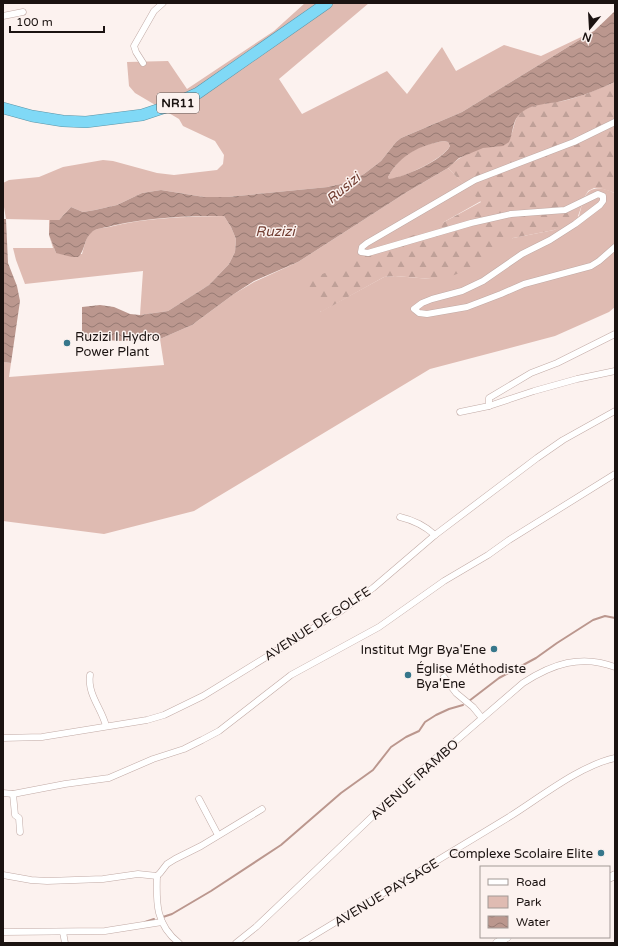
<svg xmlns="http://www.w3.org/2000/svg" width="618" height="946" font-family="'Varela Round',sans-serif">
<defs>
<pattern id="forest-firs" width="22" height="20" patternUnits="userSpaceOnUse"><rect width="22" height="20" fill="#dfbbb2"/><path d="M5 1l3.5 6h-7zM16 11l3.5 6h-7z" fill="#bfa098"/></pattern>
<pattern id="water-waves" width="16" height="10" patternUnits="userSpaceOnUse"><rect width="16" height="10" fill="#bb978e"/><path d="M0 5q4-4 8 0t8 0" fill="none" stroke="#977a73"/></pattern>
</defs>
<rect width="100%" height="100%" fill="#fcf2ef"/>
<!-- green -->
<g fill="#dfbbb2">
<path d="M305 3H369L279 79 302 114 387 71 407 94 442 47 456 71 504 45 541 56 594 31 462 112 401 138 396 142 381 161 364 174 349 182 328 187 227 197H204L161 190 142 193 117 205 95 210 83 212 71 207 59 220 49 235 56 253 82 254C84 248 86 236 91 232 96 228 104 228 109 227 148 217 184 217 224 216L231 227 236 239 235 252 229 264 209 285 168 311 140 315 143 271 25 284 16 260 13 248H53L49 235V220L6 219 3 201V183L9 180 39 177 63 167 103 160 113 161 157 173 174 175 217 170 223 164 224 155 215 141 183 126 179 119 135 93 129 86 127 62 168 61 187 89 274 31Z"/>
<path d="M444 141 448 142 450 146C443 159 405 177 389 180L388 177C400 154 419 145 444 141Z"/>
<path d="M448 168 481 201 444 222 320 312 384 277 395 276 431 279 513 238 554 230 579 216C583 202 584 185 603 189 607 189 611 192 615 193V307L609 312 555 336 430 369 194 511 104 534 3 521V362L11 363 9 377 164 365 160 339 192 325 234 294 254 282 298 262 407 192Z"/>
</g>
<!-- forest -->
<path fill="url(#forest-firs)" d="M615 82V193L603 189 594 188 588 191 585 196 577 219 567 225 554 230 513 238 492 258 466 271 448 277 431 279 395 276 384 277 321 312 306 281 444 222 481 202 448 168C458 158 471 150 485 147 490 146 499 147 503 145 517 137 510 118 524 110 536 103 551 103 563 101 581 97 598 89 615 82Z"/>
<!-- water -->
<g fill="url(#water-waves)" fill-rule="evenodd">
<path d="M615 11V82C599 89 583 96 566 100 550 105 530 102 518 116 512 123 513 134 509 142L503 146 483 148 459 158 448 168 407 192 298 262 254 281 234 294 192 325 160 339 119 341 82 338V307L100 305 114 307 130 314 140 315 168 311 209 285 229 264 235 252 236 239 231 227 224 216C186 216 149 217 111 226 105 228 95 228 91 233 84 239 85 251 78 257H72L56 253 49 235 50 220H59L71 207 83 212 95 210 117 205 142 193 161 190 204 197H227L328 187 349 182 364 174 381 161 396 142 401 138 462 112 594 31ZM444 141 448 142 450 146C443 160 405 177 389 179L388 177C400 155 420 145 444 141Z"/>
<polygon points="3,219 6,219 8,263 17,286 20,301 11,363 3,362"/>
</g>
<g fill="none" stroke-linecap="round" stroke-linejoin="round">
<!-- stream -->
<g stroke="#bb978e" stroke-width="2">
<polyline points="469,701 499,678 536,658 557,643 593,620 605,616 615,618"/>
<polyline points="163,917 172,914 211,891 281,845 341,793 373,770 391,747 406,737 419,731 425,722 436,715 449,709 463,705"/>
<polyline points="145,922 154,919"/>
</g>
<defs>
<g id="street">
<polyline points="3,16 23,12"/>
<polyline points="143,63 136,52 134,46 154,11 163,3"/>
<polyline points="615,122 574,142 475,180 367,243 362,247 361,252 368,253 471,223 511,214 565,210 598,194 603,196 603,201 600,205 575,224 550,240 522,254 483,281 462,291 432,299 422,303 414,309 419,313 427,314 467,307 501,294 524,284 591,266 599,261 615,247"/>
<polyline points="489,406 489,398 531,373 557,363 615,334"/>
<polyline points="460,412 489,406 534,391 577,379 615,371"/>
<path d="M400 517C413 520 425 526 435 535"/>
<path d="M90 675C87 694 102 709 106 726"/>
<polyline points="444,677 456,693 473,707 482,718"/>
<polyline points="3,738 42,737 147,720 164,715 203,696 341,611 373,588 435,535 537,458 563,440 615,411"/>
<polyline points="3,793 13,794 65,784 109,778 153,759 184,749 202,740 219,731 291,675 379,627 444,581 488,555 509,540 615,474"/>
<polyline points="13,794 15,815 19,818 20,832"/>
<polyline points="199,799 218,835"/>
<polyline points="3,875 31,880 47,881 103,879 138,874 157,876"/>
<polyline points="157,876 160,873 167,864 175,859 201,846 262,809"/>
<path d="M157 876C156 903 156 925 179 943"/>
<polyline points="3,932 105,931 162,922"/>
<polyline points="63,932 65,943"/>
<path d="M236 943 256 927 415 776 523 683C552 664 581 654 615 667"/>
<path d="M301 943C371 901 440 859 509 817 541 797 579 766 615 758"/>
</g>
<g id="secondary">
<polyline points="609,878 615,875"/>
<polyline points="497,943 507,937"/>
</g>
<polyline id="highway" points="3,108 32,116 63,121 86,122 142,115 172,105 198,93 327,3"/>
</defs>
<!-- street casing -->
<use href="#street" stroke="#c1aaa5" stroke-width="7"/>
<!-- secondary casing -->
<use href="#secondary" stroke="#c1aaa5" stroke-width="9"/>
<!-- highway casing -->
<use href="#highway" stroke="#5d94a6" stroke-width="12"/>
<!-- street -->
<use href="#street" stroke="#fff" stroke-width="6"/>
<!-- secondary -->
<use href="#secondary" stroke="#fff" stroke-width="8"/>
<!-- highway -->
<use href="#highway" stroke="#80d9f6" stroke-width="11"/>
</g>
<!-- markers -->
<g fill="#37778b" stroke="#fcf2ef" stroke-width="1.5">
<circle cx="67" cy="343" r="4"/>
<circle cx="494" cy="649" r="4"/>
<circle cx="408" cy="675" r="4"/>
<circle cx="601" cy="853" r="4"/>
</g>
<g text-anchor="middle" stroke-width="3" stroke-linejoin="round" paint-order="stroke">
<!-- shield labels -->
<rect fill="#fcf2ef" stroke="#5e5654" stroke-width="1" x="157" y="93" width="42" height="20" rx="3"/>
<g font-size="12" font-weight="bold" fill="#1b1311">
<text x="178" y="107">NR11</text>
</g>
<!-- poi labels -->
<g font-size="13" fill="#1b1311" stroke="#fcf2ef" text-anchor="start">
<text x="75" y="341">Ruzizi I Hydro<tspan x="75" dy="15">Power Plant</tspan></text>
<text x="486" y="654" text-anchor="end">Institut Mgr Bya'Ene</text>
<text x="416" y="673">Église Méthodiste<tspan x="416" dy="15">Bya'Ene</tspan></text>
<text x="593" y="858" text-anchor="end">Complexe Scolaire Elite</text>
</g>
<!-- street labels -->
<g font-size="13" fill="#1b1311" stroke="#fcf2ef">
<text transform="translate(317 623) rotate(-33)" y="5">AVENUE DE GOLFE</text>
<text transform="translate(414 779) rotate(-42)" y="5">AVENUE IRAMBO</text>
<text transform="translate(386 892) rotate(-31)" y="5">AVENUE PAYSAGE</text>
</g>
<!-- water labels -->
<g font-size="14" font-style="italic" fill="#723e32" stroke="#fcf2ef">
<text transform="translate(343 188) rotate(-40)" y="5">Rusizi</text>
<text x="275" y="236">Ruzizi</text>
</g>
</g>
<!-- border -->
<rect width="618" height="946" fill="none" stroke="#1b1311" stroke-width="8"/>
<!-- legend -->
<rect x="480" y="866" width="130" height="72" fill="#fcf2ef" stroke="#a29996"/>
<rect x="488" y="879" width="20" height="6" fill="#ffffff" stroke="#a29996"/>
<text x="516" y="886" font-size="12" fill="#1b1311">Road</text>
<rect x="488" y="896" width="20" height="12" fill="#dfbbb2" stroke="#a29996"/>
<text x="516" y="906" font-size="12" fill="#1b1311">Park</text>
<rect x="488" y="916" width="20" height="12" fill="url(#water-waves)" stroke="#a29996"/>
<text x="516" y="926" font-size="12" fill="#1b1311">Water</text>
<!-- north arrow -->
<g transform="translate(590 28) rotate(198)" stroke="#fcf2ef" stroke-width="3" paint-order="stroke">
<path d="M0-3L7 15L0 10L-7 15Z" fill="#1b1311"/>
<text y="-6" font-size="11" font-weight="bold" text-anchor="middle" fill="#1b1311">N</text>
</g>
<!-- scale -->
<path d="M10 26v6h94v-6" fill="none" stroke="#1b1311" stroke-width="2"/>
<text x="16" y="26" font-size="12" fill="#1b1311" stroke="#fcf2ef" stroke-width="3" paint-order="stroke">100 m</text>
</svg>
